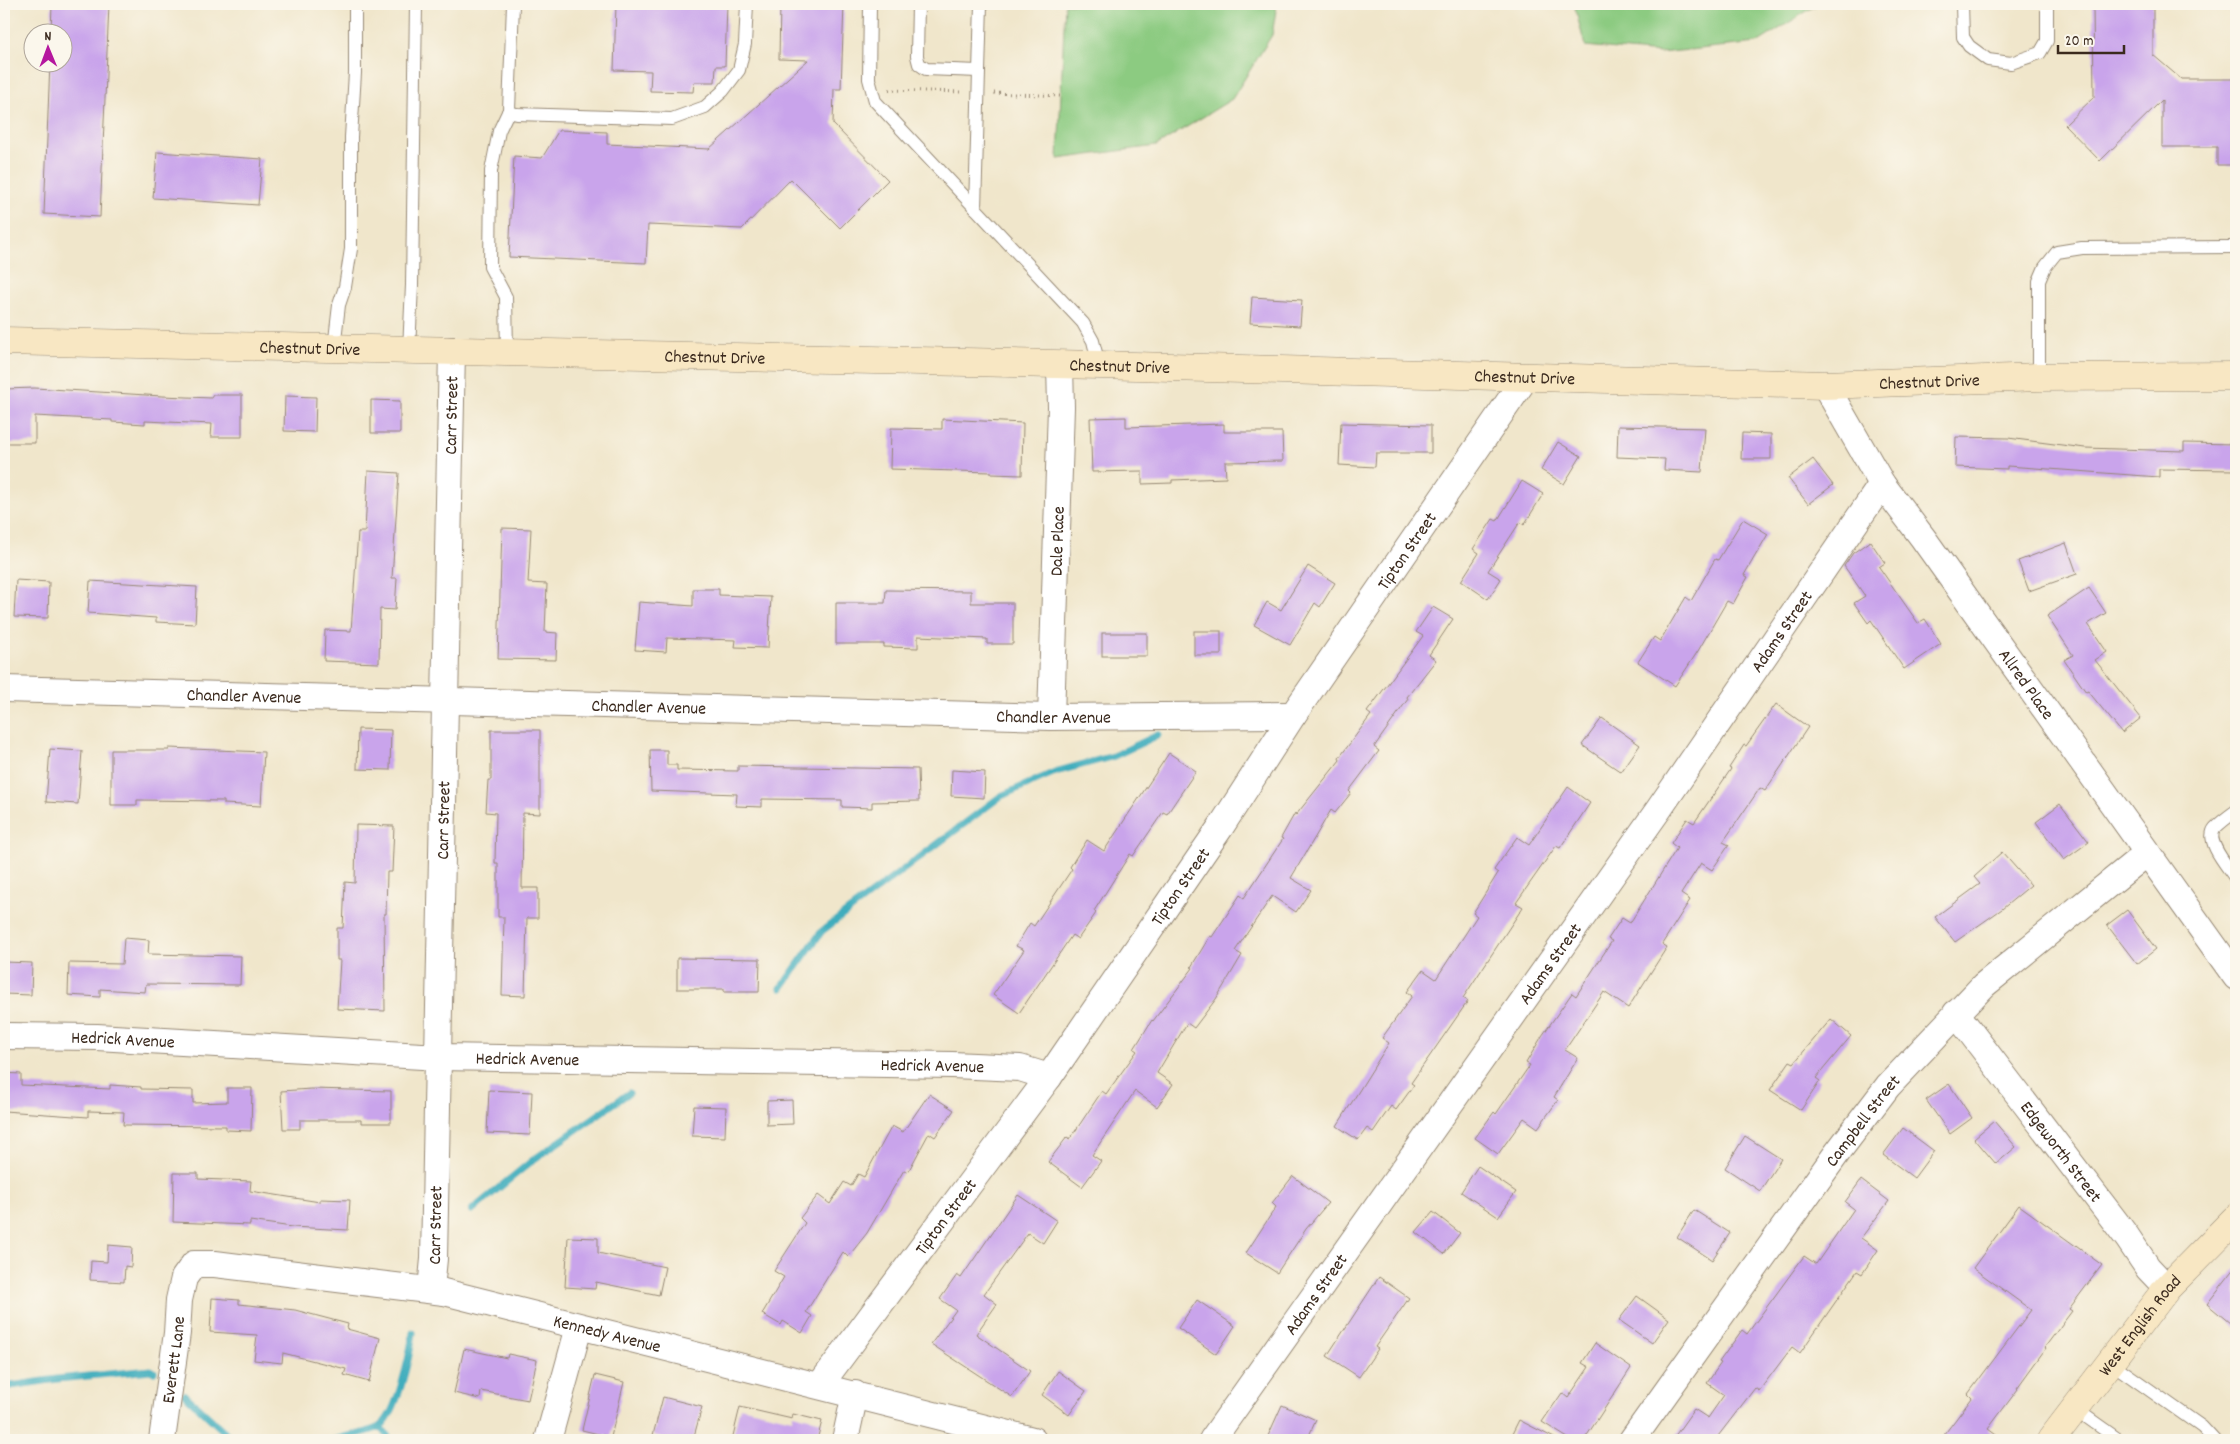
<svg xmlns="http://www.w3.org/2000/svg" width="2240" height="1444" font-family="Dekko,sans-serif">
<rect width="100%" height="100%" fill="#fbf7ec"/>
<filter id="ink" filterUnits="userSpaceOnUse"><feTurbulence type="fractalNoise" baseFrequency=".02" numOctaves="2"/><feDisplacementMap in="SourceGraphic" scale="10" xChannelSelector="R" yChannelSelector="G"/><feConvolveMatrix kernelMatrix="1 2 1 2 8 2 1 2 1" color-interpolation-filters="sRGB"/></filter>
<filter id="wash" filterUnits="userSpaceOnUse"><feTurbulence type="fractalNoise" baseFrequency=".0096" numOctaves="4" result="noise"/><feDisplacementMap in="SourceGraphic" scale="20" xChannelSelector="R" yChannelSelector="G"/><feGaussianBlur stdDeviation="1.12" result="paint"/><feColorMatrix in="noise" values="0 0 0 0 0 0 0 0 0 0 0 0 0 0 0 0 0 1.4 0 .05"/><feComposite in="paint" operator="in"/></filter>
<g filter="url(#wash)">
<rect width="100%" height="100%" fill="#f0e6cb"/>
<!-- green -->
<g fill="#8ccb81" stroke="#647a50">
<polygon points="1065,4 1277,4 1272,35 1232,99 1156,146 1058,159"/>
<polygon points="1574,4 1818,4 1757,43 1660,53 1585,46"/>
</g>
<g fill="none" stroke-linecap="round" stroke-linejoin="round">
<!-- stream -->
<g stroke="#3fadbd" stroke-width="7">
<polyline points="781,988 822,931 1001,796 1055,772 1114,756 1158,735"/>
<polyline points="472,1210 533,1160 629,1093"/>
<polyline points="4,1387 57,1379 151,1370 154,1372"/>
<polyline points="185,1395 229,1436 230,1440"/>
<polyline points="380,1427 391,1440"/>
<path d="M334 1440C348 1435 366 1434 379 1427 397 1417 410 1354 413 1333"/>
</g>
</g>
<g id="blocks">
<!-- building -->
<g fill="#c9a4eb">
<polygon points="52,4 109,4 100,217 44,214 50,62 62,62 62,32 51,32"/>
<polygon points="616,4 727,4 725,66 716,66 715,82 694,82 693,92 650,91 651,71 614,70"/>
<polygon points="780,4 844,4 841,89 834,89 833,124 888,180 840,228 791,179 742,229 648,225 646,263 509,257 514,156 542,158 559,130 607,132 607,144 709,149 808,60 779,59"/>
<polygon points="2093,4 2153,4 2153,55 2181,79 2236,79 2236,165 2217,165 2217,147 2162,147 2162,100 2100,161 2065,125 2094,97"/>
<polygon points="157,152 262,159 258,205 153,198"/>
<polygon points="1252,297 1302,300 1300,326 1250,323"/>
<polygon points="35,388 162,396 212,398 212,395 242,395 242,437 211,437 212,424 145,421 145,424 112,422 112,420 35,416 35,443 4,443 4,389"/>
<polygon points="285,396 316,397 315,432 284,431"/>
<polygon points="371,400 400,401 400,433 371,433"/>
<polygon points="1126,417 1126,427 1224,424 1224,432 1282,432 1283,461 1225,462 1226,478 1172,480 1172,483 1142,484 1142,471 1092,472 1090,418"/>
<polygon points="942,419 1023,423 1022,475 991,474 991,472 890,469 891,428 942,429"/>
<polygon points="1341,423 1431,425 1431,453 1376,453 1375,467 1339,465"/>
<polygon points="1618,426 1705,428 1702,472 1664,470 1665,459 1617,457"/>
<polygon points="1742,433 1771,434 1771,459 1741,459"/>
<polygon points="1956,437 2008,438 2085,448 2184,451 2184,443 2236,444 2236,470 2159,469 2159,477 2007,466 2007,469 1955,467"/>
<polygon points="1558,442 1581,456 1564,484 1541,470"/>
<polygon points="1813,459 1833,485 1808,504 1788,478"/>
<polygon points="368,471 399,473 392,578 397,578 395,610 380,609 379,663 324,661 325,630 351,631 358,532 365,532"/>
<polygon points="1522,481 1543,494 1524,525 1520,522 1488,571 1501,579 1488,599 1461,581 1479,553 1473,549 1493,519 1497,521"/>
<polygon points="1743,519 1768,534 1744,575 1748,577 1733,604 1727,601 1698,651 1675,686 1638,662 1654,637 1660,641 1686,597 1691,601 1715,559 1718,560"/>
<polygon points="502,528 531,529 528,583 547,584 545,632 557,633 556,660 498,659"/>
<polygon points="1870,541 1885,563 1879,567 1918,623 1925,619 1941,644 1904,669 1871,620 1868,623 1854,603 1865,596 1844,566 1853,553"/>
<polygon points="2066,543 2077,574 2029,591 2018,561"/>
<polygon points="1308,566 1335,583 1320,607 1315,603 1290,645 1254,625 1267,602 1281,610"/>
<polygon points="16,580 49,582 48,618 14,617"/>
<polygon points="90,581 197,587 195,624 156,622 156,618 88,613"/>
<polygon points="2089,588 2106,613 2088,624 2107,652 2095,660 2141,718 2122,733 2088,691 2086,692 2064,660 2073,655 2047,616"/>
<polygon points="693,589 719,589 719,595 771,597 768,648 735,647 736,640 667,638 666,652 635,650 639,602 693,606"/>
<polygon points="886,590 971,591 971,603 1013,603 1013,644 987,644 987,639 918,636 918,648 884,647 884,644 836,644 836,603 885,603"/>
<polygon points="1433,607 1453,619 1429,655 1436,660 1407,697 1408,699 1374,747 1379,751 1349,791 1351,793 1335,813 1331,810 1291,878 1311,890 1296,912 1272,896 1235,951 1242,955 1216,999 1194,1028 1187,1023 1157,1073 1173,1084 1157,1107 1135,1091 1092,1155 1101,1161 1082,1187 1048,1162 1067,1137 1070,1139 1102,1091 1106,1094 1137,1051 1134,1049 1152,1020 1153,1021 1193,968 1191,967 1210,936 1212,937 1240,895 1244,898 1283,839 1281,838 1295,813 1296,815 1340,760 1339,758 1371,715 1367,712 1423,636 1416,632"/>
<rect x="1194" y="631" width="27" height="24"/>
<rect x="1102" y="633" width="45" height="23"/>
<polygon points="1776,704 1808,727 1765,791 1760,788 1723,842 1729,845 1712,870 1701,863 1681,894 1690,900 1662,944 1667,947 1628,1008 1604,992 1565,1050 1578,1058 1554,1097 1558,1100 1538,1128 1524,1118 1498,1154 1475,1138 1494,1112 1496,1114 1530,1065 1526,1063 1542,1036 1572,993 1576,996 1612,941 1608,939 1622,918 1630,923 1677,848 1671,843 1687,819 1694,823 1731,769 1729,768 1744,745 1746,746"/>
<polygon points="1602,718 1640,745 1621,772 1582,745"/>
<polygon points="358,729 391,730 390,770 357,769"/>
<polygon points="491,730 540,730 540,814 523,813 522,888 538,888 538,918 527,918 525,996 502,995 504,917 498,917 498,863 495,863 496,813 486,812 488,780 491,780"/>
<polygon points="169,748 264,752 261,806 224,804 224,801 137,800 137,805 111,805 111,750 169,750"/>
<polygon points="50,749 82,751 78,804 46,802"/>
<polygon points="650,750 667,750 667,765 677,765 677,770 738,771 738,766 918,769 919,801 872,802 872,808 842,807 842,800 762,799 762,807 736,806 737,794 651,791"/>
<polygon points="1169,753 1196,771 1167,814 1163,812 1133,856 1130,854 1094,911 1096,913 1078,939 1072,935 1019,1013 993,995 1024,950 1016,946 1030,923 1034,926 1072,869 1070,867 1087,840 1104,851"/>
<polygon points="952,770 985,772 984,798 951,796"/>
<polygon points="1568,787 1590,803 1560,848 1556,846 1516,903 1523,907 1463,998 1468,1001 1411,1083 1414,1085 1396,1110 1391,1106 1373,1132 1367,1128 1358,1140 1337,1126 1389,1043 1382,1038 1412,996 1407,992 1423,970 1436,979 1477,916 1473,913 1498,873 1494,870 1517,837 1529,845"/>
<polygon points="2060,804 2089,842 2064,860 2036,822"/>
<polygon points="356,825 394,826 392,872 387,872 386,914 384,914 385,1011 337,1009 340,960 337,960 337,928 343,928 345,882 355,883"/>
<polygon points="2002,852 2031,885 2002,909 1955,942 1935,917 1980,884 1974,877"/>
<polygon points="2127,910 2156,949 2137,964 2107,925"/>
<polygon points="124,938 149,940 148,954 241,956 240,985 146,984 145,992 100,989 100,997 68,995 69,963 122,964"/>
<polygon points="677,958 760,959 759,992 724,992 724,989 677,989"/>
<polygon points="4,962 32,963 31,995 4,994"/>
<polygon points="1831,1019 1851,1036 1816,1078 1820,1081 1801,1110 1770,1090 1790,1061 1794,1063"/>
<polygon points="4,1073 21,1074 21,1085 110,1089 110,1085 141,1087 141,1089 193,1090 193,1103 227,1102 227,1088 252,1088 251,1131 226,1130 226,1126 123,1125 124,1112 88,1111 88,1117 4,1111"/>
<polygon points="1949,1084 1972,1118 1950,1134 1926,1100"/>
<polygon points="311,1089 391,1091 391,1123 361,1123 361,1120 300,1120 300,1129 283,1129 281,1091"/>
<polygon points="489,1090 532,1092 530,1135 487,1133"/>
<polygon points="929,1094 954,1110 935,1137 929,1133 908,1172 904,1170 867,1233 848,1257 843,1252 806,1312 812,1316 802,1333 783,1321 781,1325 762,1314 784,1277 774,1271 805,1223 800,1218 818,1195 830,1204 844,1182 851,1186 858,1174 864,1177 892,1126 903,1132"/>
<polygon points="792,1100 793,1124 767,1125 767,1101"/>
<polygon points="694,1106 726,1107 725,1137 692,1136"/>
<polygon points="1994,1121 2016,1147 1996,1164 1974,1138"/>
<polygon points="1903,1128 1934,1151 1914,1178 1883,1155"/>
<polygon points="1745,1136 1781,1159 1760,1191 1725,1168"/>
<polygon points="1478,1166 1516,1192 1498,1217 1461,1192"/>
<polygon points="174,1173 198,1173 198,1179 251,1181 250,1191 320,1202 320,1199 350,1200 348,1230 292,1227 250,1221 250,1225 173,1222"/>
<polygon points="1293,1176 1328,1203 1306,1229 1277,1273 1246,1253 1276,1207 1272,1203"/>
<polygon points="1861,1180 1889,1201 1861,1238 1878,1250 1862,1274 1857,1271 1800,1353 1792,1347 1759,1391 1755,1388 1715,1440 1672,1440 1694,1409 1708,1418 1724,1395 1707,1383 1721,1363 1719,1362 1742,1330 1747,1334 1804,1256 1816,1264 1854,1209 1845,1202"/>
<polygon points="1018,1195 1057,1221 1043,1243 1028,1233 984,1294 997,1304 976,1334 1030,1371 1012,1397 931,1344 956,1310 940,1299 957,1275 961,1278"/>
<polygon points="2019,1205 2102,1265 2069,1309 2072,1311 2045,1347 2046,1348 2017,1388 2018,1389 1988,1429 2003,1440 1940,1440 1972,1398 1968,1394 2031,1310 1973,1268"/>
<polygon points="1694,1210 1730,1233 1712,1260 1677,1237"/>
<polygon points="1433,1212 1460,1233 1444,1254 1416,1232"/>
<polygon points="568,1237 598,1238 598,1253 665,1267 659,1295 596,1282 595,1289 565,1287"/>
<polygon points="108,1245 132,1247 131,1267 125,1266 124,1282 90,1280 91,1261 107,1262"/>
<polygon points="2236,1267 2236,1328 2207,1304"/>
<polygon points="1379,1277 1409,1298 1375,1347 1378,1349 1359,1377 1327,1356"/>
<polygon points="1637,1296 1669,1319 1652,1343 1619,1320"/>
<polygon points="212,1298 239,1300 239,1304 295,1310 348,1324 347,1329 380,1338 369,1382 344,1375 346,1369 283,1353 282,1363 254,1360 257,1335 210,1332"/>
<polygon points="1197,1300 1235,1326 1216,1354 1178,1328"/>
<polygon points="1595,1343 1631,1368 1584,1440 1571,1440 1542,1422 1562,1393 1568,1398 1589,1367 1582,1363"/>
<polygon points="464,1349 507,1358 508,1354 537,1360 528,1400 481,1391 480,1399 454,1393"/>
<polygon points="1058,1371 1086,1391 1069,1415 1042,1395"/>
<polygon points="595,1375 624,1382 611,1437 582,1430"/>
<polygon points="663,1397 702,1407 693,1440 672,1440 653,1435"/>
<polygon points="1282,1405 1316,1420 1307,1440 1277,1440 1268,1436"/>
<polygon points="740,1407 792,1419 793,1414 822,1421 817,1440 732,1440"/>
<polygon points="1519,1420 1558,1440 1509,1440"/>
</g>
</g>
</g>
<g filter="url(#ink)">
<use href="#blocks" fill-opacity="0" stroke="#968874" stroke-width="1"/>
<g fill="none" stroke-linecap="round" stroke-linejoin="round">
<defs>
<g id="lane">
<polyline points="870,4 869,79 875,101 1083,323 1093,341 1099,365"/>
<polyline points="918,4 917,56 919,64 926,69 979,71"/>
<polyline points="1962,4 1963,37 1969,46 1988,60 2011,63 2040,53 2047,41 2047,4"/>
<polyline points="508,112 517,114 672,119 705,107 723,91 739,70 745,44 747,4"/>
<polyline points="975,208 981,4"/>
<polyline points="334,348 339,305 345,287 351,249 351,137 355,73 355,4"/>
<polyline points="409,350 412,285 416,4"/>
<polyline points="507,352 506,297 490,267 491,171 499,131 509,110 513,4"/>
<polyline points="2039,377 2039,281 2045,267 2057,252 2082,248 2236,247"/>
<path d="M2236 811C2229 816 2221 822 2215 828 2204 841 2229 868 2236 879"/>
<polyline points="2110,1362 2202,1427 2214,1440"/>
<polyline points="2074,1408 2119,1440"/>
</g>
<g id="street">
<path id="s1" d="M1825 385 1882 484 1923 538 2236 977"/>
<path id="s2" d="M4 689 1051 717 1293 715"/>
<path id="s3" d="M1051 717 1061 407 1060 365"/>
<path id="s4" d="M1956 1013 2127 1237 2148 1268 2167 1288"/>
<path id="s5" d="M4 1036 97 1037 439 1057 952 1065 1020 1068 1049 1077"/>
<path id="s6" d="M431 1289 434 1259 452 350"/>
<path id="s7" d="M820 1385 1049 1077 1222 825 1293 715 1526 377"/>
<path id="s8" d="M162 1440 177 1333 179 1300 184 1278 194 1264H215L444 1292 1033 1440"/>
<polyline points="548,1440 579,1327"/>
<polyline points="845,1440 855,1394"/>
<path id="s9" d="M1212 1440 1659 809 1882 484"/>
<path id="s10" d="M1632 1440 1837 1153 1888 1086 1984 985 2147 853"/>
</g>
<g id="secondary">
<path id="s11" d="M4 341 1099 365 1825 385 2039 377 2236 376"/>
<path id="s12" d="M2051 1440 2167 1288 2236 1218"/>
</g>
</defs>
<!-- lane casing -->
<use href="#lane" stroke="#968874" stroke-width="14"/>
<!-- street casing -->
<use href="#street" stroke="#968874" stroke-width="28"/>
<!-- secondary casing -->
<use href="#secondary" stroke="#968874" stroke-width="29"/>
<!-- path -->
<g stroke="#968874" stroke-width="3" stroke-dasharray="1 4" stroke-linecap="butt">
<polyline points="889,90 963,92"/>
<polyline points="994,93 1061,96"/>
</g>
<!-- lane -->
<use href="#lane" stroke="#fff" stroke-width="12"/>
<!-- street -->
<use href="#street" stroke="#fff" stroke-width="26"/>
<!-- secondary -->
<use href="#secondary" stroke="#f8e7c3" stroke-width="28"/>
</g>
</g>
<g text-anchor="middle" stroke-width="4.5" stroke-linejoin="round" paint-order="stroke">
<!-- street labels -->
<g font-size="18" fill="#3b2a1e" stroke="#fbf7ec">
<text dy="6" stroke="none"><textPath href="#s11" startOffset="306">Chestnut Drive</textPath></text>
<text dy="6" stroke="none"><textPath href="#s11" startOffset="711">Chestnut Drive</textPath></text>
<text dy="6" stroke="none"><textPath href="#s11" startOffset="1116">Chestnut Drive</textPath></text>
<text dy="6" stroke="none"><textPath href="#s11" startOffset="1521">Chestnut Drive</textPath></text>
<text dy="6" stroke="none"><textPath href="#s11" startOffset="1926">Chestnut Drive</textPath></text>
<text dy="6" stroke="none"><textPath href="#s6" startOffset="874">Carr Street</textPath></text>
<text dy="6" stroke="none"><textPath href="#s3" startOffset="176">Dale Place</textPath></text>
<text dy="6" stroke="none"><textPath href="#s7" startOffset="1020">Tipton Street</textPath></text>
<text dy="6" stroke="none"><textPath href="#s9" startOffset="989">Adams Street</textPath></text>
<text dy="6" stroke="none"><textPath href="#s1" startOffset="361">Allred Place</textPath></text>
<text dy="6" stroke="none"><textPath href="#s2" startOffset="240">Chandler Avenue</textPath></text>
<text dy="6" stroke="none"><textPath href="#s2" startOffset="645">Chandler Avenue</textPath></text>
<text dy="6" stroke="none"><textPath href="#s2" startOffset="1050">Chandler Avenue</textPath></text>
<text dy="6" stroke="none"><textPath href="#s6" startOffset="469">Carr Street</textPath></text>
<text dy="6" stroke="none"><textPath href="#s7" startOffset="615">Tipton Street</textPath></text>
<text dy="6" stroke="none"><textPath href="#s9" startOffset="584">Adams Street</textPath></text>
<text dy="6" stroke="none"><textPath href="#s5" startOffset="119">Hedrick Avenue</textPath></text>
<text dy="6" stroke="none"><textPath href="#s5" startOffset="524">Hedrick Avenue</textPath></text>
<text dy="6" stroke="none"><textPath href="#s5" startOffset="929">Hedrick Avenue</textPath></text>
<text dy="6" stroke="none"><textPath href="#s10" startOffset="394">Campbell Street</textPath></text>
<text dy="6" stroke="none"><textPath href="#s4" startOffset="174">Edgeworth Street</textPath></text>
<text dy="6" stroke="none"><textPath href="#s7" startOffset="210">Tipton Street</textPath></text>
<text dy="6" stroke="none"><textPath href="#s6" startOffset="64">Carr Street</textPath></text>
<text dy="6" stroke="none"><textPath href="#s9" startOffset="179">Adams Street</textPath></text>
<text dy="6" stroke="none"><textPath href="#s12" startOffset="145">West English Road</textPath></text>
<text dy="6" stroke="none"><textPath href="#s8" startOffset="601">Kennedy Avenue</textPath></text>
<text dy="6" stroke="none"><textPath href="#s8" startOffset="81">Everett Lane</textPath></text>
</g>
</g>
<!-- margin -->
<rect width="2240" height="1444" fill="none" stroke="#fbf7ec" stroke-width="20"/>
<!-- north arrow -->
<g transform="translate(48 48) rotate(359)"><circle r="24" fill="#fbf7ec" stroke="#aea59a"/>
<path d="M0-4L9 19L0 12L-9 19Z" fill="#b5179e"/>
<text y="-8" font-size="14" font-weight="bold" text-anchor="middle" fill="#3b2a1e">N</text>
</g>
<!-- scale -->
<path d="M2058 45v8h66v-8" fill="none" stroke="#3b2a1e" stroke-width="2.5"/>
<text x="2065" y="45" font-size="15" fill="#3b2a1e" stroke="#fbf7ec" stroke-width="4" paint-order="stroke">20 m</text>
</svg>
